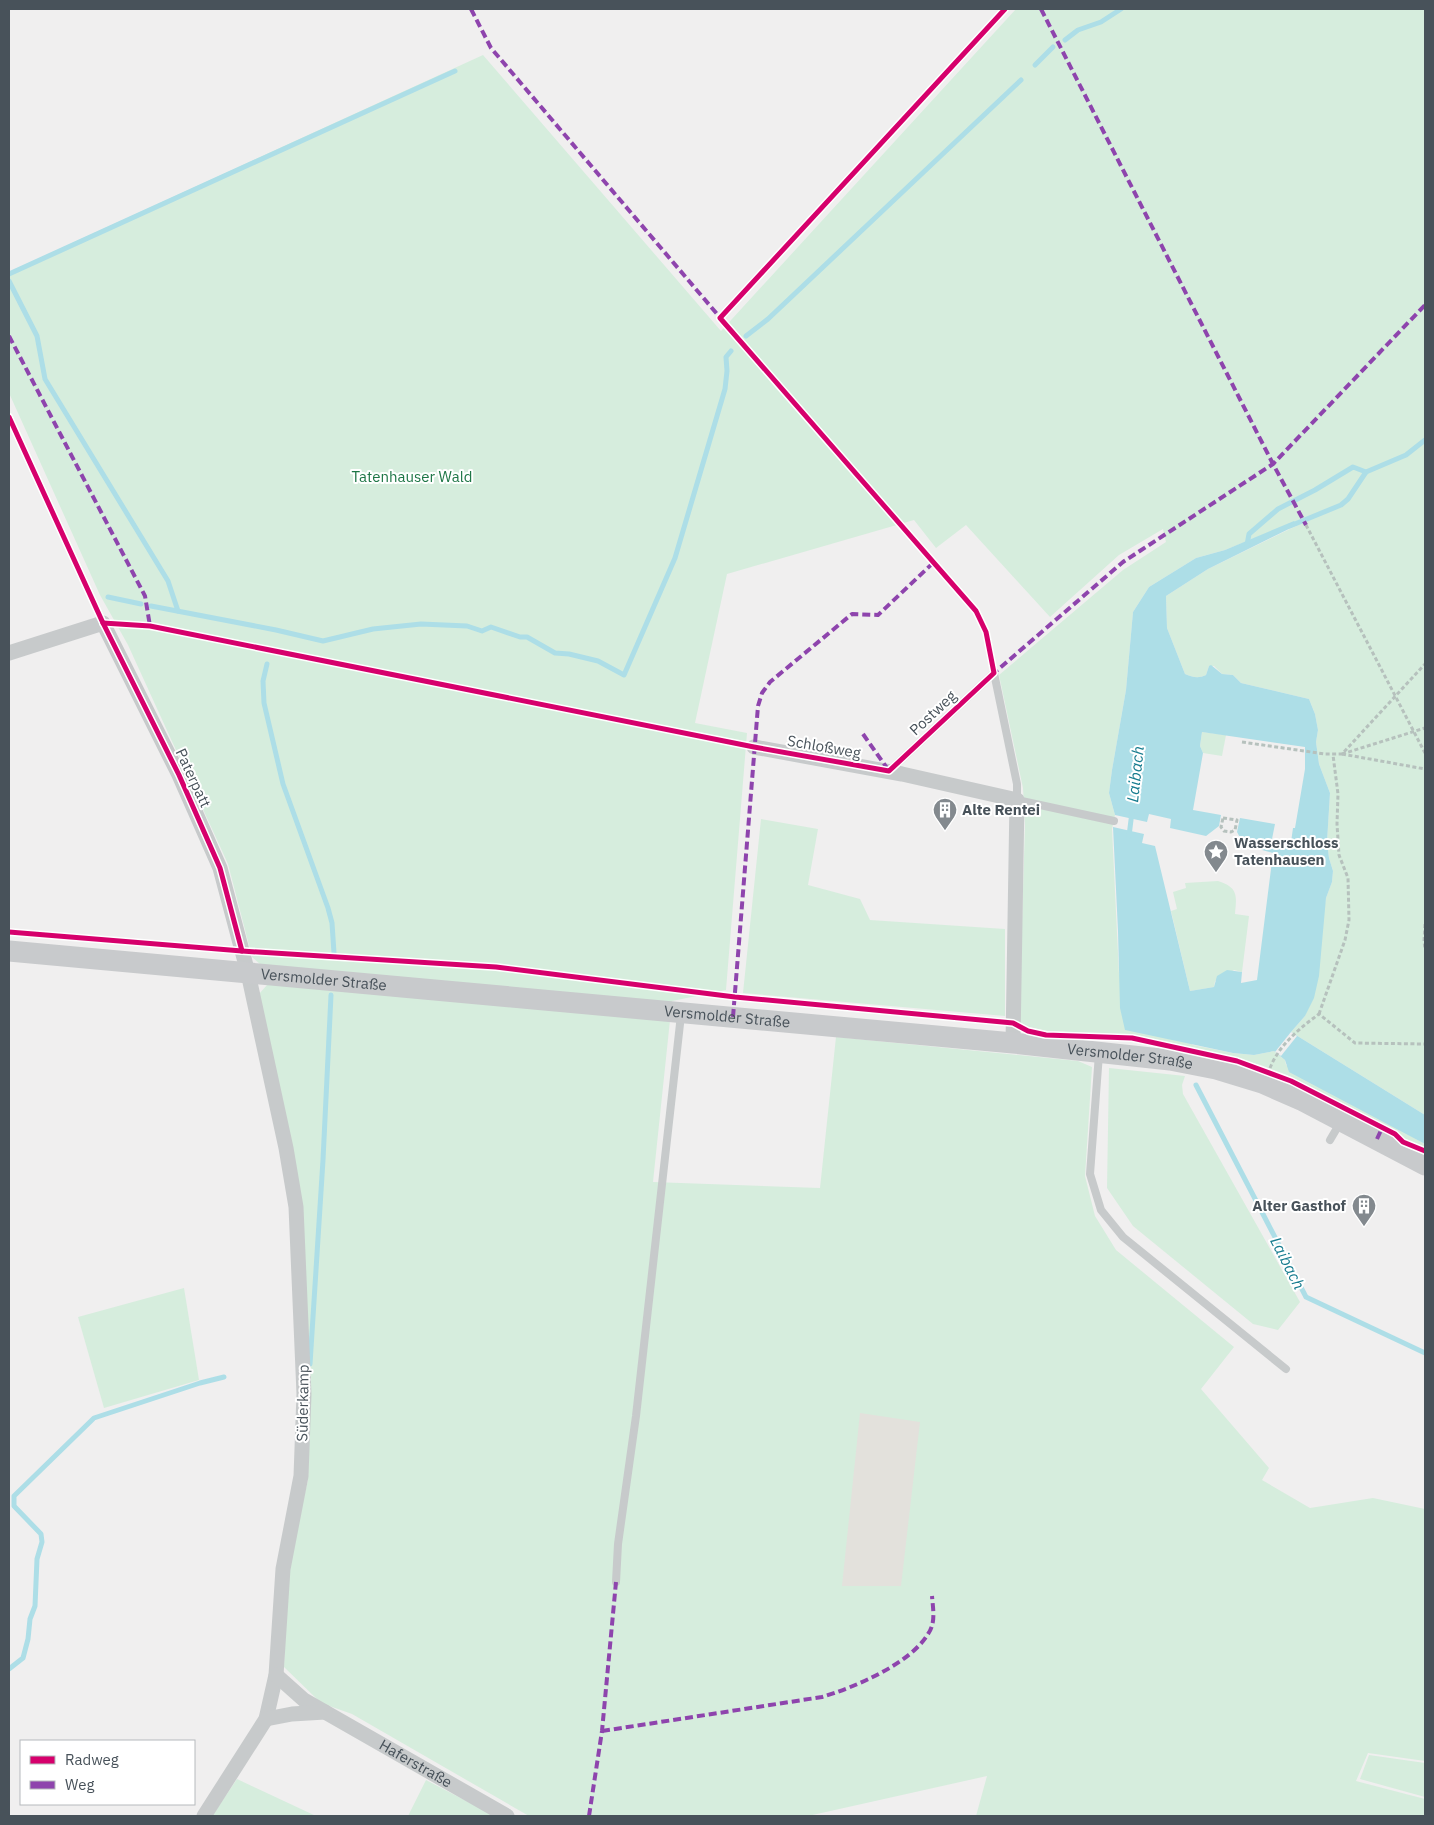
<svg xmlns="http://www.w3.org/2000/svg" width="1434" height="1825" font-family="'IBM Plex Sans',sans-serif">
<rect width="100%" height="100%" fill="#f0efef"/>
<!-- green -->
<g fill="#d6eddd">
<path d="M1016 9H1425V1115L1291 1032 1305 1016 1326 898 1332 882 1333 871 1329 858 1327 842 1330 793 1319 764 1316 742 1318 730 1315 714 1309 699 1241 683 1233 675 1222 674 1214 666H1209L1206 675C1198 679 1192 677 1185 674L1167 628 1166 596 1208 569 1296 526 1294 522 1225 550 1196 558 1149 587 1133 612 1126 690 1112 770 1109 793 1115 815 1112 829 1119 974 1193 1045 1233 1053 1254 1055 1274 1051 1285 1060 1286 1065 1425 1144V1148L1405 1140 1396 1132 1287 1075 1261 1065 1127 1035 1048 1031 1029 1027 1019 1022 1025 825 1023 788 999 675 1123 570 1166 542 1163 529 1119 555 1050 617 966 525 936 548 914 520 727 574 695 723 747 733 726 990 672 1001 653 1182 820 1188 836 1037 1078 1061 1092 1067 1085 1176 1095 1216 1116 1250 1234 1347 1201 1389 1269 1468 1262 1480 1310 1508 1373 1498 1425 1509V1761L1368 1753 1356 1781 1425 1799V1816H976L987 1776 808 1816H529L352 1714 321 1703 284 1667 288 1566 308 1480 310 1374 302 1206 259 994 267 985 261 965 252 957 228 864 128 645 100 595 9 393V272L483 55 721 331Z"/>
<polygon points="1202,732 1226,735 1222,756 1203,753 1200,746"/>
<polygon points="761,819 818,829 808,885 860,899 870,920 1005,929 1005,1016 743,993"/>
<path d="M1218 881C1238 887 1237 896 1235 914L1249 916 1242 972 1234 970 1215 981 1214 987 1190 991 1171 911 1177 909 1173 892 1186 888 1185 883Z"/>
<polygon points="1109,1068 1185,1076 1182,1085 1183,1094 1300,1302 1278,1330 1253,1324 1133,1226 1107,1188"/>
<polygon points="184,1288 199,1380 104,1408 78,1317"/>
<polygon points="1369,1755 1425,1763 1425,1797 1360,1779"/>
<polygon points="237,1779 316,1816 212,1816"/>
<polygon points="426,1780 495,1816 408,1816"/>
</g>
<!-- sand -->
<polygon fill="#e3e1dc" points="860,1413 920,1422 901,1586 842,1586"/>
<!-- water -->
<path fill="#addee7" d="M1294 521 1297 525 1208 569 1166 596 1167 628 1185 674C1192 677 1198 679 1206 675L1209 666 1211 665 1222 674 1233 675 1241 683 1309 699 1315 714 1318 730 1316 742 1319 764 1330 793 1327 842 1329 858 1333 871 1332 882 1326 898 1319 976 1314 998 1305 1016 1291 1032 1425 1115V1144L1289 1072 1285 1060 1274 1051 1254 1055 1233 1053 1125 1030 1120 1008 1118 931 1113 827 1144 834 1142 843 1155 846 1190 991 1214 987 1217 976 1227 970 1242 972 1241 983 1257 980 1273 853 1244 845 1237 832 1240 818 1275 824 1272 839 1291 842 1293 828H1295L1305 769V747L1202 732 1200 746 1203 753 1193 810 1221 815 1219 826 1206 836 1170 828 1171 819 1149 814 1147 822 1115 815 1109 793 1112 770 1126 690 1133 612 1149 587 1196 558 1225 550Z"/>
<!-- pier -->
<polygon fill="#f0efef" points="1291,1032 1297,1036 1281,1056 1275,1052"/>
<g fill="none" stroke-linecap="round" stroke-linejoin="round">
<!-- stream -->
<g stroke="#addee7" stroke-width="5">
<polyline points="1065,40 1078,30 1101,22 1121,9"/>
<polyline points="1035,65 1053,47"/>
<polyline points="9,274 455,71"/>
<polyline points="9,281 37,336 45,379 168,581 178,611"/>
<polyline points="746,336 768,319 1021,80"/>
<polyline points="1290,526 1341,505 1348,499 1366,472 1406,455 1425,440"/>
<polyline points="1247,545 1249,534 1278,509 1315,490 1353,467 1366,472"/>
<polyline points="108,597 141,604"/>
<polyline points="151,606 276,630 323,641 373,629 421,624 467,626 482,631 491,627 520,637 527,637 555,653 569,654 598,661 624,675 675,558 725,389 727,371 726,357 731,351"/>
<polyline points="267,664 263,681 264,703 283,784 328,908 332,923 334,953"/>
<polyline points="1129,836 1132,812"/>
<polyline points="1196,1085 1306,1297 1425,1353"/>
<polyline points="310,1364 323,1160 331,995"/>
<polyline points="9,1669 23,1658 28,1639 30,1619 35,1606 37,1559 42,1542 41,1534 14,1506 14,1496 94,1418 200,1383 224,1377"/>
</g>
<!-- path -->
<g stroke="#b6c1bd" stroke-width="3" stroke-dasharray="4 2.5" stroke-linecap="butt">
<polyline points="1306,525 1425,753"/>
<polyline points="1242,742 1325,754 1342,754 1425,664"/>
<polyline points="1342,754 1425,728"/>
<polyline points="1342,754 1425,769"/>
<polygon points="1223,818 1237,820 1235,830 1231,832 1224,831 1221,827"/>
<polyline points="1425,924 1424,941 1425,949"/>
<polyline points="1319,1014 1345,940 1349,920 1348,878 1339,855 1337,824 1338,794 1333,755"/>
<path d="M1270 1068C1279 1045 1300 1028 1319 1014L1355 1043 1425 1044"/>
</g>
<!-- service -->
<g stroke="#c7cacb" stroke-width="8">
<polyline points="994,673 1017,784 1017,800 1114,821"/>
<polyline points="889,771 994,673"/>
<polyline points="1099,1054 1090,1174 1101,1210 1123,1237 1286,1369"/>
<polyline points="1330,1140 1340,1123"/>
<polyline points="616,1582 618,1544 636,1416 681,1015"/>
</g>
<!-- minor -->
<g stroke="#c7cacb" stroke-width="15">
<polyline points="9,653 103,623 179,775 220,868 248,973 286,1148 296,1207 304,1394 301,1476 283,1569 276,1675 266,1719 204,1816"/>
<polyline points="754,747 902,774 1017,800 1013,1043"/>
<path id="s1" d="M276 1675 304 1700 507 1816"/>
<polyline points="266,1719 292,1714 325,1712"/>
</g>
<!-- secondary -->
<path stroke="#c8cacc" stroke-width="21" id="s2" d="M9 951 1013 1043 1170 1060 1216 1069 1262 1083 1303 1101 1425 1165"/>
<!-- quiet -->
<g stroke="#8e44ad" stroke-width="4" stroke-dasharray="8 4" stroke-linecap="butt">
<polyline points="471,9 491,48 723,321"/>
<polyline points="1041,9 1273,464 1306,525"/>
<polyline points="9,336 145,596 150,626"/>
<polyline points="993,670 994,673 1123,562 1273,464 1425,305"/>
<polyline points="863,734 889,771"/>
<polyline points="733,1017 758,706 762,693 770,682 852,614 878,615 934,562"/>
<polyline points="1377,1139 1382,1128"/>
<path d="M602 1731 822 1697C855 1687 910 1664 928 1634 936 1623 933 1609 932 1596"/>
<polyline points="589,1816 602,1731 616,1582"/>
</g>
<defs>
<g id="cycleway">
<polyline points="9,417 103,623 179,775 220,868 242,951"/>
<polyline points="103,623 150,626 754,747 889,771 994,673 986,632 976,611 720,318 1005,9"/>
<polyline points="9,932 242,951 496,967 735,997 1013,1023 1028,1031 1046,1035 1132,1038 1237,1061 1291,1081 1395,1134 1403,1142 1425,1151"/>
</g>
</defs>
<!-- cycleway casing -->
<use href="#cycleway" stroke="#fff" stroke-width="8"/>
<!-- cycleway -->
<use href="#cycleway" stroke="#d6006c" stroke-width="5"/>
</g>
<!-- icons -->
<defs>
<symbol id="building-pin" viewBox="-11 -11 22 30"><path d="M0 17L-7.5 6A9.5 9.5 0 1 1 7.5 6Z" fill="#83898e" stroke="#fff"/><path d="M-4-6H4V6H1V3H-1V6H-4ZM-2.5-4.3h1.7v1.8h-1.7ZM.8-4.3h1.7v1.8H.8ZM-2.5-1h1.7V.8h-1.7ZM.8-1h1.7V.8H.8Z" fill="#fff"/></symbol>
<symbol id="sight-pin" viewBox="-11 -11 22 30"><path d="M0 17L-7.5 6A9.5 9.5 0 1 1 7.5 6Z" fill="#83898e" stroke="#fff"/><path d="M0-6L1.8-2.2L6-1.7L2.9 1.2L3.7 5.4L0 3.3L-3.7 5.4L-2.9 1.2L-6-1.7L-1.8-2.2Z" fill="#fff"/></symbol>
</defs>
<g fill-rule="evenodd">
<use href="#building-pin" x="931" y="796" width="28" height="38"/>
<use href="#sight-pin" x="1202" y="838" width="28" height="38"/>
<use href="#building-pin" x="1350" y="1192" width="28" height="38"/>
</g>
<g text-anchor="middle" stroke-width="4" stroke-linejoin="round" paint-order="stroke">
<!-- park labels -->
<g font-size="15" fill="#1e7646" stroke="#fff">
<text x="412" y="482">Tatenhauser Wald</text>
</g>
<!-- street labels -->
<g font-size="15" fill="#48525a" stroke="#fff">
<text transform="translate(933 713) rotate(-43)" y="5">Postweg</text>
<text transform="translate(824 747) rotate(10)" y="5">Schloßweg</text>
<text transform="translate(193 778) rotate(65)" y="5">Paterpatt</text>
<text dy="5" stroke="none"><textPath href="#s2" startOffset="316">Versmolder Straße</textPath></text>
<text dy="5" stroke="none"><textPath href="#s2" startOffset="721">Versmolder Straße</textPath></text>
<text dy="5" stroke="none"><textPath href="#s2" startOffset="1126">Versmolder Straße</textPath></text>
<text transform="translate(303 1403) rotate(-89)" y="5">Süderkamp</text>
<text dy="5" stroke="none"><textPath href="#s1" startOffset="166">Haferstraße</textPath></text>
</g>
<!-- poi labels -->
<g font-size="15" font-weight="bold" fill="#48525a" stroke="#fff" text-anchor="start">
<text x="962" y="815">Alte Rentei</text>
<text x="1234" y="848">Wasserschloss<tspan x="1234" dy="17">Tatenhausen</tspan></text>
<text x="1346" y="1211" text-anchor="end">Alter Gasthof</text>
</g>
<!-- water labels -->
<g font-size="16" font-style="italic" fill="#177c8f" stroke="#fff">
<text transform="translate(1135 774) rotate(-84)" y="6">Laibach</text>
<text transform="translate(1288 1263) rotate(63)" y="6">Laibach</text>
</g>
</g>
<!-- border -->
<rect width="1434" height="1825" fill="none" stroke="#48525a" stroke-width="20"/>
<!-- legend -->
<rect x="20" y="1740" width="175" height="65" fill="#ffffff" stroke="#b6babd"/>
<rect x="30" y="1756" width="25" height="8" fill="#d6006c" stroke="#b6babd"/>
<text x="65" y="1765" font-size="15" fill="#48525a">Radweg</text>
<rect x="30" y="1781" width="25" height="8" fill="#8e44ad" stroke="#b6babd"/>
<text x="65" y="1790" font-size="15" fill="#48525a">Weg</text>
</svg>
